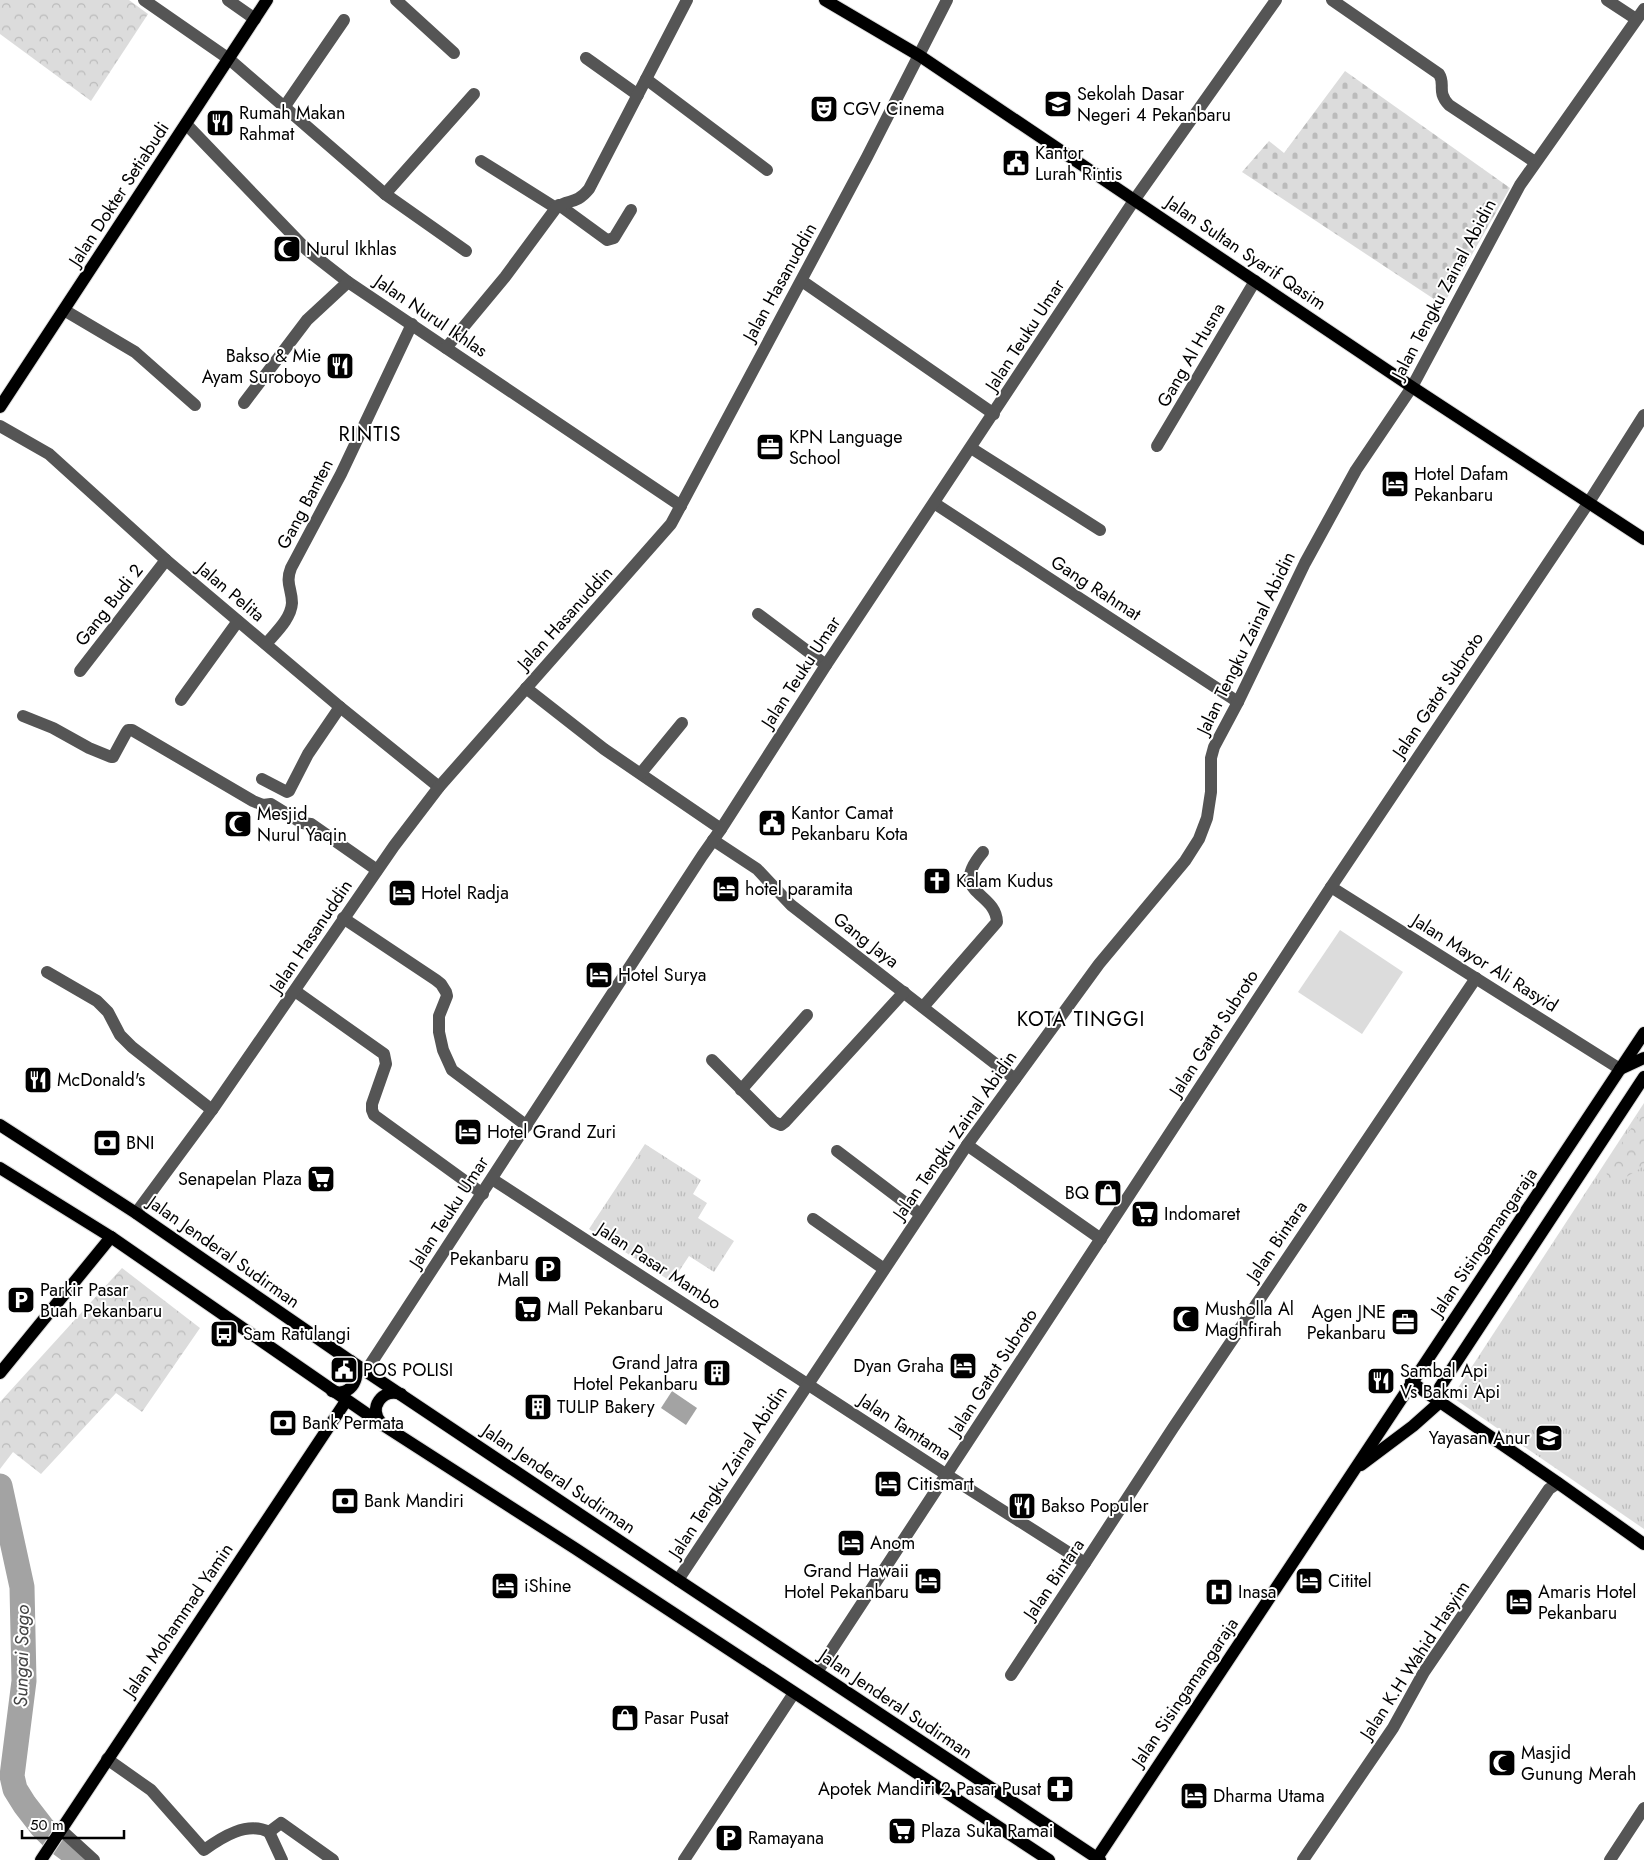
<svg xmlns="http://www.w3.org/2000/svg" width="1644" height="1860" font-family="Jost,sans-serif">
<defs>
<pattern id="grass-tufts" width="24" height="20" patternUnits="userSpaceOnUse" patternTransform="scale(1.25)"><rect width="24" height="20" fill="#dcdcdc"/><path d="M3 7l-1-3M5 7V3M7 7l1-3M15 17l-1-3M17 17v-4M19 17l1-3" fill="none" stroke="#bbb"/></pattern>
<pattern id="forest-crowns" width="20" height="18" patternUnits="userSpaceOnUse" patternTransform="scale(1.25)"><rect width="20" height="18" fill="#dcdcdc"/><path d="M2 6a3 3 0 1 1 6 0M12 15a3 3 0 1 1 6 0" fill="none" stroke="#bbb"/></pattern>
<pattern id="cemetery-stones" width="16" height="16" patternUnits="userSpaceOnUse" patternTransform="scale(1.25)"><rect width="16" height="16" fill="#dcdcdc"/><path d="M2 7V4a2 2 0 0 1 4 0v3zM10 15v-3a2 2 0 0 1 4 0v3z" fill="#bbb"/></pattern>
</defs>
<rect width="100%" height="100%" fill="#fff"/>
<!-- grass -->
<g fill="url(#grass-tufts)">
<polygon points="1644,1103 1644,1529 1452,1397"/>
<polygon points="645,1144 701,1180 693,1194 707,1203 698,1218 734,1241 714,1272 689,1256 672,1282 589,1229"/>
</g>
<!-- forest -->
<g fill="url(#forest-crowns)">
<polygon points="0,0 129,0 148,14 91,101 0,34"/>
<polygon points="1644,1108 1644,1166 1615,1184 1608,1183 1606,1168"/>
<polygon points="122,1268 200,1328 142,1412 116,1393 41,1474 13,1452 0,1469 0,1402"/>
</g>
<!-- cemetery -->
<polygon fill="url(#cemetery-stones)" points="1345,71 1510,188 1443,305 1242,172 1269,141 1284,153"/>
<!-- pitch -->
<polygon fill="#dcdcdc" points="1340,930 1403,972 1362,1034 1298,992"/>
<!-- water -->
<polygon fill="#a3a3a3" points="672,1391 697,1408 686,1425 661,1408"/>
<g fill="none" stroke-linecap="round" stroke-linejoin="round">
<!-- river -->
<polyline stroke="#a3a3a3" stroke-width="25" points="0,1486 22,1587 24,1681 12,1776 15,1789 25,1805 42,1827 54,1839 82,1860"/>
<defs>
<g id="major">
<polyline points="825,0 920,56 1412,387 1644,539"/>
<polyline points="0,407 267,0"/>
<polyline points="1620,1069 1644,1058"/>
<polyline points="0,1125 136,1213 349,1360 678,1580 1100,1860"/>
<polyline points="0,1168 111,1237 383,1425 576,1549 1049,1860"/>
<polyline points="0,1373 111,1237"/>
<polyline points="1411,1382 1558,1483 1644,1544"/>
<path d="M332 1391C351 1398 364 1375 351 1361"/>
<path d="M381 1423C368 1408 382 1388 401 1394"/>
<polyline points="1361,1465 1413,1426 1440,1402 1440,1387 1644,1077"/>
<polyline points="1097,1858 1644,1033"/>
<polyline points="41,1860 346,1401"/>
</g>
</defs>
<!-- major casing -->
<use href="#major" stroke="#dbdbdb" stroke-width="14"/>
<!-- minor -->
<g stroke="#555" stroke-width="12">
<polyline points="144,0 229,59 385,194 466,251"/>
<polyline points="228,0 255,19"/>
<polyline points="396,0 454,53"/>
<path d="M1332 0 1439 74C1446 85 1436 91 1449 105L1535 162"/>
<polyline points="1607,0 1636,19"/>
<polyline points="586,58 638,95"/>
<polyline points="646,79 767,170"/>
<polyline points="285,106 344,20"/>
<polyline points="186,124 307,250 348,282 681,506"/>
<polyline points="481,161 556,208"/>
<polyline points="385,194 474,94"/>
<polyline points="559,205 607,240 614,238 631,210"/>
<polyline points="802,281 994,414"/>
<polyline points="64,310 135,352 195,405"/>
<path d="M446 348 505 277 556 208C569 198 575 206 589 189L687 0"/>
<polyline points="244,403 307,320 348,282"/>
<polyline points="0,426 49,454 166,560 340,707 439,787"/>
<polyline points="1157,446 1255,281"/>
<polyline points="971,448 1100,530"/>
<polyline points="934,503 1238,702"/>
<polyline points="758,614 826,665"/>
<path d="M266 644C275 633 291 619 292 603 292 589 285 583 291 568L341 474 412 324"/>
<polyline points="80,671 166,560"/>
<polyline points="526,688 604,749 721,829"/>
<polyline points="181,700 238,621"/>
<polyline points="23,716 53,728 89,748 111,757 113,757 126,733 128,730 132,730 253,801 263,805 271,804 302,823 311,824 377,870"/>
<polyline points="641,773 682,723"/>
<polyline points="262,779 287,792 289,791 308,754 340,707"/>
<polyline points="713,840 757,869 791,905 1015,1079"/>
<polyline points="1331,887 1620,1069"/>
<polyline points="343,918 436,980 441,984 446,992 447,996 439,1016 439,1032 443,1050 452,1070 527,1126"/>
<polyline points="47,972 97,1001 108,1012 120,1035 132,1047 212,1110"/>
<polyline points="295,991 384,1054 386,1064 372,1104 372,1110 374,1115 483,1194"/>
<path d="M923 1007 997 922C996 891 947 894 983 852"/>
<polyline points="712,1060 774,1122 781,1125 785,1122 904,992"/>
<polyline points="741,1090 807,1015"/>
<polyline points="967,1145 1101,1239"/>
<polyline points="837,1151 920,1214"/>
<polyline points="492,1179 947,1475 1085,1563"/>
<polyline points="136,1213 212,1110 394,846 439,787 671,524 867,157 947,0"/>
<polyline points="813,1219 884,1269"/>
<polyline points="366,1371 702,856 721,829 826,665 1135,199 1276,0"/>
<polyline points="678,1580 967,1145 1099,964 1185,861 1199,839 1207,818 1211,792 1211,758 1214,747 1238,702 1305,563 1356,470 1412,387 1520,185 1644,9"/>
<polyline points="817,1672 1331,887 1589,502 1644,415"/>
<polyline points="1011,1675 1085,1563 1173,1428 1476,978"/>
<path d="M107 1759 151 1790 204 1850C222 1837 247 1821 269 1832L281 1823 333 1860"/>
<polyline points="60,1829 94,1860"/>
<polyline points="269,1832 282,1860"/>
<polyline points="684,1860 794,1693"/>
<polyline points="1303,1860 1393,1728 1424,1672 1549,1489 1558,1483"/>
<polyline points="1610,1860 1644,1808"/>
</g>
<!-- major -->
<use href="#major" stroke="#000" stroke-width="12"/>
</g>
<!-- icons -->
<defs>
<symbol id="school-square" viewBox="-11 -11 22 22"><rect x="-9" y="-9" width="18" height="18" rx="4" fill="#000" stroke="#fff"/><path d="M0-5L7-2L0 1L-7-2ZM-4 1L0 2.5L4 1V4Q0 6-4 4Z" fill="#fff"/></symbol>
<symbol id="theatre-square" viewBox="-11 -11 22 22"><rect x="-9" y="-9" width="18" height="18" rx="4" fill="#000" stroke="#fff"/><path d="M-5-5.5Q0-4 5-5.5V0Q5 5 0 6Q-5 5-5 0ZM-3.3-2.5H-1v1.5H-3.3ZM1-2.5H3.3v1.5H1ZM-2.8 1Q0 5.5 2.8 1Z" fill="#fff"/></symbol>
<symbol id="restaurant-square" viewBox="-11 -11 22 22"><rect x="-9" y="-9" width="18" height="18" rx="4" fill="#000" stroke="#fff"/><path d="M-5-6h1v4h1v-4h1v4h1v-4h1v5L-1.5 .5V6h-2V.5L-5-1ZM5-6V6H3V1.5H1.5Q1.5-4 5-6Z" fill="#fff"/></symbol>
<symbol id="civic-square" viewBox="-11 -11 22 22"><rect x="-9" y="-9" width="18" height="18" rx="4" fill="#000" stroke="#fff"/><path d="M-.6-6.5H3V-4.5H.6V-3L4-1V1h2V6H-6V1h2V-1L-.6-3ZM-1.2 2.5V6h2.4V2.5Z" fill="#fff"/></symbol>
<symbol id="mosque-square" viewBox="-11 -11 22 22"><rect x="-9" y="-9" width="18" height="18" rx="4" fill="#000" stroke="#fff"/><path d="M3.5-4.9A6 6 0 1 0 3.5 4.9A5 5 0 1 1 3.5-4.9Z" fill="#fff"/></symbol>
<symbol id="office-square" viewBox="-11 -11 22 22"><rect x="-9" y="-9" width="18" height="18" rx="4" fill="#000" stroke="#fff"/><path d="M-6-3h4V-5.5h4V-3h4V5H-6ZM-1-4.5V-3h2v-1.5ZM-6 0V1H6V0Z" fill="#fff"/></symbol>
<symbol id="hotel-square" viewBox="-11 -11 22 22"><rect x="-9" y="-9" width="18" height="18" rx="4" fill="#000" stroke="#fff"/><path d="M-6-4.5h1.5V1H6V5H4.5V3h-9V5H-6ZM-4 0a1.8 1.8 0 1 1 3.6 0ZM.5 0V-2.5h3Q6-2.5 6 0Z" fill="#fff"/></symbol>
<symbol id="church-square" viewBox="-11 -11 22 22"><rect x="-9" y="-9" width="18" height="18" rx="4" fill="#000" stroke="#fff"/><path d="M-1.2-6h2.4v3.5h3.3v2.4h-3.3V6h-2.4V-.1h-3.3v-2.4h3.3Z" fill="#fff"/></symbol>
<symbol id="bank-square" viewBox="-11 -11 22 22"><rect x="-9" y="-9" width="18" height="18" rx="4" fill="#000" stroke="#fff"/><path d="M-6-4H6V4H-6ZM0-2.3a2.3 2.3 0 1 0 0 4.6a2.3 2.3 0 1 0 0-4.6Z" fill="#fff"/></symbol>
<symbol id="supermarket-square" viewBox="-11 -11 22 22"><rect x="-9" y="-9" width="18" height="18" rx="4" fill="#000" stroke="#fff"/><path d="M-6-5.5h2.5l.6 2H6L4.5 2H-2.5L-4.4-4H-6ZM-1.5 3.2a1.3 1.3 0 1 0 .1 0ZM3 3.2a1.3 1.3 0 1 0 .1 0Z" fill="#fff"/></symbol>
<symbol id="shop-square" viewBox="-11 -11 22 22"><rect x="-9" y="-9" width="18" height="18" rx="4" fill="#000" stroke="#fff"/><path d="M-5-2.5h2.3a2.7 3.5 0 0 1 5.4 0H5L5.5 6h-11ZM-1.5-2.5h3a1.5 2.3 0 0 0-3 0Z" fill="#fff"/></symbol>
<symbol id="parking-square" viewBox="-11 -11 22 22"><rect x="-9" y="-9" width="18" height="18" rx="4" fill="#000" stroke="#fff"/><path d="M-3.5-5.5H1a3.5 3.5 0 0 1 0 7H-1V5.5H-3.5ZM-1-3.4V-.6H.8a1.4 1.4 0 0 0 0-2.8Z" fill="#fff"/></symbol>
<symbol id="bus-square" viewBox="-11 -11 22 22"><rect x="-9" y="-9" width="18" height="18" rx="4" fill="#000" stroke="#fff"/><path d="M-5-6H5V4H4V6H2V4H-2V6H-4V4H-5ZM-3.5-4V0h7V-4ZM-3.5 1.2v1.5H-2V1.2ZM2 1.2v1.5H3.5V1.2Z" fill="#fff"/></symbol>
<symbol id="building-square" viewBox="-11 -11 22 22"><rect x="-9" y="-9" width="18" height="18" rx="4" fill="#000" stroke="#fff"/><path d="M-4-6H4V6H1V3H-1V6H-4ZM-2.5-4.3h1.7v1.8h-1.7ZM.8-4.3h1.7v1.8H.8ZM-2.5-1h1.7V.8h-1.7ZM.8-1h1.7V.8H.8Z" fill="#fff"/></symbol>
<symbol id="hospital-square" viewBox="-11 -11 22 22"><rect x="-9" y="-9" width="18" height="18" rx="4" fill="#000" stroke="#fff"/><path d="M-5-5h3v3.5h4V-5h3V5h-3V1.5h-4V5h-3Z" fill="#fff"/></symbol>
<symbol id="pharmacy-square" viewBox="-11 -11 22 22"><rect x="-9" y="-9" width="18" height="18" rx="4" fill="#000" stroke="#fff"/><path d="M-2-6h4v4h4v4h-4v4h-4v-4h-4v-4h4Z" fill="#fff"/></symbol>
</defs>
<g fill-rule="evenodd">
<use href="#school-square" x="1042" y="88" width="32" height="32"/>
<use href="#theatre-square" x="808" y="93" width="32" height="32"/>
<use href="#restaurant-square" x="204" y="107" width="32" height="32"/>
<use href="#civic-square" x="1000" y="147" width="32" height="32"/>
<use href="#mosque-square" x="271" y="233" width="32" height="32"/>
<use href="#restaurant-square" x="324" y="350" width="32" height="32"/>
<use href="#office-square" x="754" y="431" width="32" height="32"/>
<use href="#hotel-square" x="1379" y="468" width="32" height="32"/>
<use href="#civic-square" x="756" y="807" width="32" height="32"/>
<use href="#mosque-square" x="222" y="808" width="32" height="32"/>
<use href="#church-square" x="921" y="865" width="32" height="32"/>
<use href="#hotel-square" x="710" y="873" width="32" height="32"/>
<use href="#hotel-square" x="386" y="877" width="32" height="32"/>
<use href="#hotel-square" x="583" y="959" width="32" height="32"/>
<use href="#restaurant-square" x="22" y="1064" width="32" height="32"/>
<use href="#hotel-square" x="452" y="1116" width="32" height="32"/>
<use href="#bank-square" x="91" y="1127" width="32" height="32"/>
<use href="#supermarket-square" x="305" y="1163" width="32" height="32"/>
<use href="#shop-square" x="1092" y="1177" width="32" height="32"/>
<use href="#supermarket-square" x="1129" y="1198" width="32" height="32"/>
<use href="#parking-square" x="532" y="1253" width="32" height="32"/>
<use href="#parking-square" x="5" y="1284" width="32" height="32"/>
<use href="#supermarket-square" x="512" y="1293" width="32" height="32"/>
<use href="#mosque-square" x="1170" y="1303" width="32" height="32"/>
<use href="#office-square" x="1389" y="1306" width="32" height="32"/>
<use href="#bus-square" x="208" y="1318" width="32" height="32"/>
<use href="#hotel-square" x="947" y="1350" width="32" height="32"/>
<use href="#civic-square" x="328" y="1354" width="32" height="32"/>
<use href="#building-square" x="701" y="1357" width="32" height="32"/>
<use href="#restaurant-square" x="1365" y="1365" width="32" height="32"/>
<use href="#building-square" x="522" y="1391" width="32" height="32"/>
<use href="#bank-square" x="267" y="1407" width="32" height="32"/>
<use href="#school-square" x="1533" y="1422" width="32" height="32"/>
<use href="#hotel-square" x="872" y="1468" width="32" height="32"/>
<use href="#bank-square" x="329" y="1485" width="32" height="32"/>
<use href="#restaurant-square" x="1006" y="1490" width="32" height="32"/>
<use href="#hotel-square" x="835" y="1527" width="32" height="32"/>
<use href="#hotel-square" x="912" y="1565" width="32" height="32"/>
<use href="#hotel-square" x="1293" y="1565" width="32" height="32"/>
<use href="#hotel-square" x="489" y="1570" width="32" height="32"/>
<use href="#hospital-square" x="1203" y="1576" width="32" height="32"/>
<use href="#hotel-square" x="1503" y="1586" width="32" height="32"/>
<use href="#shop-square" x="609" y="1702" width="32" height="32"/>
<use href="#mosque-square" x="1486" y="1747" width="32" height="32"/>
<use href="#pharmacy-square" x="1044" y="1773" width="32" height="32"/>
<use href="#hotel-square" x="1178" y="1780" width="32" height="32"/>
<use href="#supermarket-square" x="886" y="1815" width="32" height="32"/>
<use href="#parking-square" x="713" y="1822" width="32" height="32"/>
</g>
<g text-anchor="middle" stroke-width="4" stroke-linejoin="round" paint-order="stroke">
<!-- poi labels -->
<g font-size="18" fill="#000" stroke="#fff" text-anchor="start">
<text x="1077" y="100">Sekolah Dasar<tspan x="1077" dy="21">Negeri 4 Pekanbaru</tspan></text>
<text x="843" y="115">CGV Cinema</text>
<text x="239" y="119">Rumah Makan<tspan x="239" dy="21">Rahmat</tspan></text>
<text x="1035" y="159">Kantor<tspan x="1035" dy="21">Lurah Rintis</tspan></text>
<text x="306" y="255">Nurul Ikhlas</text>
<text x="321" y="362" text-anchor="end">Bakso &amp; Mie<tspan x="321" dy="21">Ayam Suroboyo</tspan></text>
<text x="789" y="443">KPN Language<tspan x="789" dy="21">School</tspan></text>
<text x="1414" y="480">Hotel Dafam<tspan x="1414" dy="21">Pekanbaru</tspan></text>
<text x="791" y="819">Kantor Camat<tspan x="791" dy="21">Pekanbaru Kota</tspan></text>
<text x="257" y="820">Mesjid<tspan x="257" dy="21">Nurul Yaqin</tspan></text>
<text x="956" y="887">Kalam Kudus</text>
<text x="745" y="895">hotel paramita</text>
<text x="421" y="899">Hotel Radja</text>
<text x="618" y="981">Hotel Surya</text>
<text x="57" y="1086">McDonald's</text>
<text x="487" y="1138">Hotel Grand Zuri</text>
<text x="126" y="1149">BNI</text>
<text x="302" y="1185" text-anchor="end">Senapelan Plaza</text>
<text x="1089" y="1199" text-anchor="end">BQ</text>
<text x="1164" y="1220">Indomaret</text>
<text x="529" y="1265" text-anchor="end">Pekanbaru<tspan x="529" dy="21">Mall</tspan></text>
<text x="40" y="1296">Parkir Pasar<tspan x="40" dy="21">Buah Pekanbaru</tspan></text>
<text x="547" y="1315">Mall Pekanbaru</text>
<text x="1205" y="1315">Musholla Al<tspan x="1205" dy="21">Maghfirah</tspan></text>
<text x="1386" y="1318" text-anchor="end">Agen JNE<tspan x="1386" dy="21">Pekanbaru</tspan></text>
<text x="243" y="1340">Sam Ratulangi</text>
<text x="698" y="1369" text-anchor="end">Grand Jatra<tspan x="698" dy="21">Hotel Pekanbaru</tspan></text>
<text x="944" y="1372" text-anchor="end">Dyan Graha</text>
<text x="363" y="1376">POS POLISI</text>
<text x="1400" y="1377">Sambal Api<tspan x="1400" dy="21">Vs Bakmi Api</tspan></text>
<text x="557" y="1413">TULIP Bakery</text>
<text x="302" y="1429">Bank Permata</text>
<text x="1530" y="1444" text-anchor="end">Yayasan Anur</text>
<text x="907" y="1490">Citismart</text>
<text x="364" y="1507">Bank Mandiri</text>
<text x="1041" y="1512">Bakso Populer</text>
<text x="870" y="1549">Anom</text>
<text x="909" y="1577" text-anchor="end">Grand Hawaii<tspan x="909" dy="21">Hotel Pekanbaru</tspan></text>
<text x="1328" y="1587">Cititel</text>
<text x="524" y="1592">iShine</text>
<text x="1238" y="1598">Inasa</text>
<text x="1538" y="1598">Amaris Hotel<tspan x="1538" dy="21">Pekanbaru</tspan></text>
<text x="644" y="1724">Pasar Pusat</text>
<text x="1521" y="1759">Masjid<tspan x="1521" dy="21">Gunung Merah</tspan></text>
<text x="1041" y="1795" text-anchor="end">Apotek Mandiri 2 Pasar Pusat</text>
<text x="1213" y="1802">Dharma Utama</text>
<text x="921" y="1837">Plaza Suka Ramai</text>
<text x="748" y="1844">Ramayana</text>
</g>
<!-- street labels -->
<g font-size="18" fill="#000" stroke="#fff">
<text transform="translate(119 194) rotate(-57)" y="6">Jalan Dokter Setiabudi</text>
<text transform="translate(1246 253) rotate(34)" y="6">Jalan Sultan Syarif Qasim</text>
<text transform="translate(780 282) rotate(-61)" y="6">Jalan Hasanuddin</text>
<text transform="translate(1444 289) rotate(-62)" y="6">Jalan Tengku Zainal Abidin</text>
<text transform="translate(431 316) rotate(34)" y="6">Jalan Nurul Ikhlas</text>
<text transform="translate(1025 335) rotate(-57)" y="6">Jalan Teuku Umar</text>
<text transform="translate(1191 355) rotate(-60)" y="6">Gang Al Husna</text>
<text transform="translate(305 504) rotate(-62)" y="6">Gang Banten</text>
<text transform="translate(1096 588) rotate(33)" y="6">Gang Rahmat</text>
<text transform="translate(231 592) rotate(40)" y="6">Jalan Pelita</text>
<text transform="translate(109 605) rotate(-52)" y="6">Gang Budi 2</text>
<text transform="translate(565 618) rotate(-48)" y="6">Jalan Hasanuddin</text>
<text transform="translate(1246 643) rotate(-64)" y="6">Jalan Tengku Zainal Abidin</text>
<text transform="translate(801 672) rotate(-57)" y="6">Jalan Teuku Umar</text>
<text transform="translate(1438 695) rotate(-56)" y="6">Jalan Gatot Subroto</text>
<text transform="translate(311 936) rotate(-56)" y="6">Jalan Hasanuddin</text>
<text transform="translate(866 940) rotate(38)" y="6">Gang Jaya</text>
<text transform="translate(1485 963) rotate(32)" y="6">Jalan Mayor Ali Rasyid</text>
<text transform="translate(1214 1033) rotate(-57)" y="6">Jalan Gatot Subroto</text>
<text transform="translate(955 1135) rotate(-55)" y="6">Jalan Tengku Zainal Abidin</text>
<text transform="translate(449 1212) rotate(-57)" y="6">Jalan Teuku Umar</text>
<text transform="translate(1277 1241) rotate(-56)" y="6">Jalan Bintara</text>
<text transform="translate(1484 1242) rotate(-56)" y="6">Jalan Sisingamangaraja</text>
<text transform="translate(224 1252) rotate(35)" y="6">Jalan Jenderal Sudirman</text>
<text transform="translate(659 1266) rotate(33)" y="6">Jalan Pasar Mambo</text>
<text transform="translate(993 1372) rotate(-57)" y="6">Jalan Gatot Subroto</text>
<text transform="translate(905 1427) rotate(33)" y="6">Jalan Tamtama</text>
<text transform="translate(728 1472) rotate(-57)" y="6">Jalan Tengku Zainal Abidin</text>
<text transform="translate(559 1479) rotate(34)" y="6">Jalan Jenderal Sudirman</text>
<text transform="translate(1054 1579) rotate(-56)" y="6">Jalan Bintara</text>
<text transform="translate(178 1620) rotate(-56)" y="6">Jalan Mohammad Yamin</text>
<text transform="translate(1415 1660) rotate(-57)" y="6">Jalan K.H Wahid Hasyim</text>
<text transform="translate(1185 1692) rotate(-56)" y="6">Jalan Sisingamangaraja</text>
<text transform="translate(896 1704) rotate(34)" y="6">Jalan Jenderal Sudirman</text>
</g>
<!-- water labels -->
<g font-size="19" font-style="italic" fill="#444" stroke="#fff">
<text transform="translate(21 1656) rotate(-89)" y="7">Sungai Sago</text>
</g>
<!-- quarter labels -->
<g font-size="20" letter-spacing="1" fill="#000" stroke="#fff">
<text x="370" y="441">RINTIS</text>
<text x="1081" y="1026">KOTA TINGGI</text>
</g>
</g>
<!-- scale -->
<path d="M22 1830v8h102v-8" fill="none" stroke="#000000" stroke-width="2.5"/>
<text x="30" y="1830" font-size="15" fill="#000000" stroke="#ffffff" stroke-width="4" paint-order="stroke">50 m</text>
</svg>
